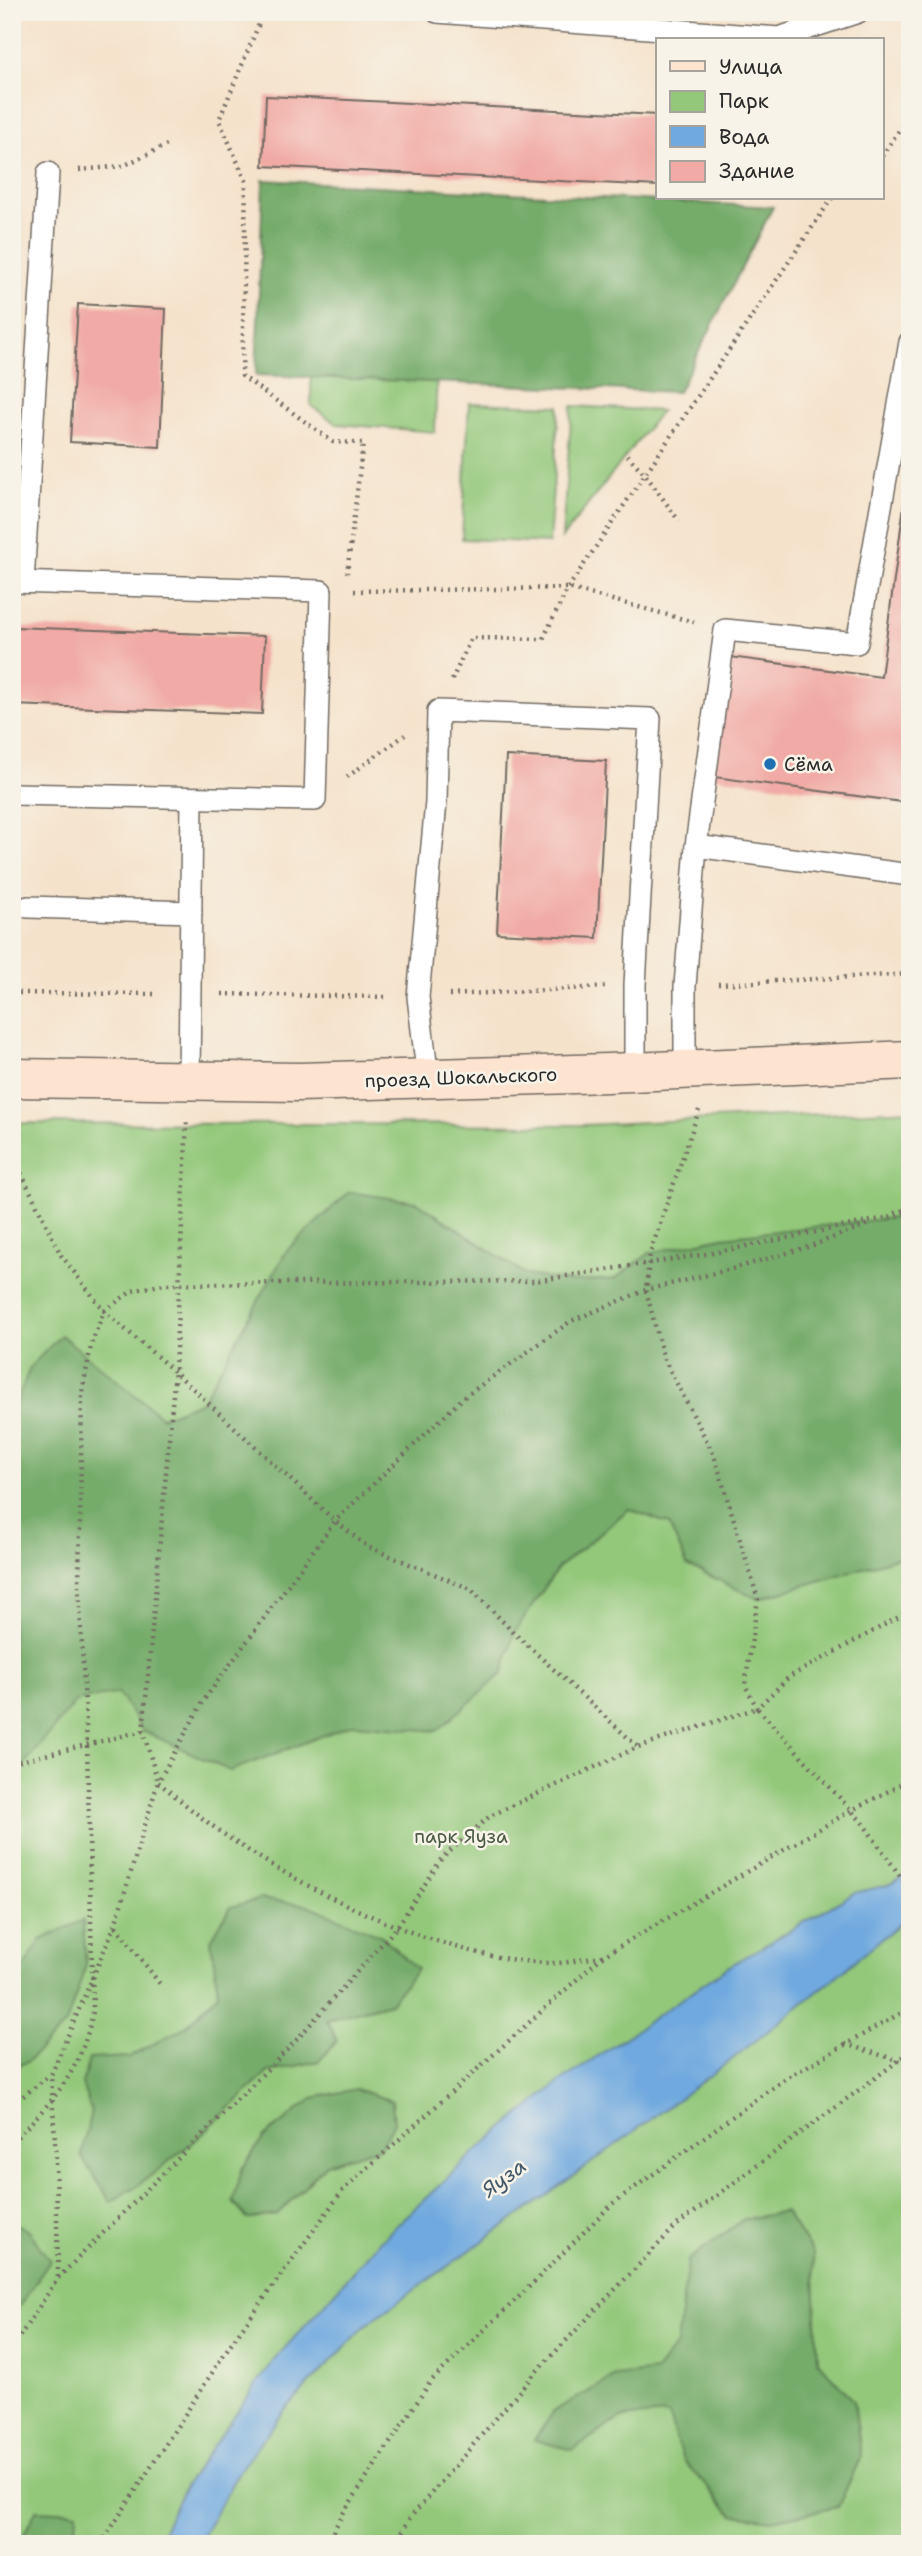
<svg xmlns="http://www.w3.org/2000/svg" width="922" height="2556" font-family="'Shantell Sans',sans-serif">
<rect width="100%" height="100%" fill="#f7f3e8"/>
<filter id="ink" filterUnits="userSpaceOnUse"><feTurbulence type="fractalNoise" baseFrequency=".0143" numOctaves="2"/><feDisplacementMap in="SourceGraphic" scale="14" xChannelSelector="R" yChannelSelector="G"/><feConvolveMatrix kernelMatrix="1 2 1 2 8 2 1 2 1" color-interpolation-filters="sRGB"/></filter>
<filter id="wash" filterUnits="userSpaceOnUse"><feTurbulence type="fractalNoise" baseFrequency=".00686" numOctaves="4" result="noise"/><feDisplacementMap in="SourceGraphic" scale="28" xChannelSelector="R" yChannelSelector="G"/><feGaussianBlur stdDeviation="1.57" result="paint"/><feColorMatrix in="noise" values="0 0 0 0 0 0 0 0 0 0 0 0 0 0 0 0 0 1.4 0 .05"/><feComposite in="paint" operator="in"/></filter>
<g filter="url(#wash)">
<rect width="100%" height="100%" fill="#f5e2cb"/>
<!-- green -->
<g fill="#93c87a" stroke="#5f7a52" stroke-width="2">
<polygon points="311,301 439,305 435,432 337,424 311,406"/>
<polygon points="469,403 559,406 549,543 462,539"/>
<polygon points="572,406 661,411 562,538"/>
<polygon points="910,1110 910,2544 12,2544 12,1128 16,1123 583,1125"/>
</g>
<!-- forest -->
<g fill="#76ac6a" stroke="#506c4a" stroke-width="2">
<polygon points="263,180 773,207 678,392 256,375"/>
<polygon points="349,1192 417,1202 527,1275 571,1282 615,1279 650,1253 722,1237 910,1216 910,1554 758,1599 687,1565 669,1524 629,1509 558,1568 514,1633 503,1673 437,1731 353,1724 230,1771 143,1731 118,1693 76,1701 12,1779 12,1415 30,1367 61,1335 162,1417 202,1401 287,1250"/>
<polygon points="261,1899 308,1905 382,1936 417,1969 390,2003 327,2020 337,2041 319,2061 268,2072 197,2139 140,2184 111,2202 81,2156 91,2111 82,2084 89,2059 129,2057 185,2027 218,1994 211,1940 230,1907"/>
<polygon points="83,1920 86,1965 66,2024 27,2062 12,2068 12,1975 20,1973 41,1940"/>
<polygon points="356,2089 392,2101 394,2123 381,2147 326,2164 277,2215 247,2219 233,2202 242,2169 264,2137 313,2098"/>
<polygon points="785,2212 813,2253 818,2361 854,2401 861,2456 838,2507 772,2520 733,2515 683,2460 668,2414 621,2418 572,2450 534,2440 554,2411 616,2376 656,2371 677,2344 688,2260 744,2219"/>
<polygon points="12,2221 29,2231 50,2261 12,2317"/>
<polygon points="36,2510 77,2512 75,2544 19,2544"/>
</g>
<!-- water -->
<polygon fill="#70a9df" stroke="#4e6a85" stroke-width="2" points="910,1873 910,1915 827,1984 735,2057 549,2194 367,2324 286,2409 241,2468 197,2544 156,2544 187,2482 275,2359 380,2241 476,2151 557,2084 731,1965 854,1893 888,1885"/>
<g id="blocks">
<!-- building -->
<g fill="#f1aaa5">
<polygon points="266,96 658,115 658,186 263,166"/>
<polygon points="78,304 166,309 160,447 70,442"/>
<polygon points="904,505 910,506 910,803 707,776 723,656 881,677"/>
<polygon points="12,627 265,636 262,714 12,705"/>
<polygon points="506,756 606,761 597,938 497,933"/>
</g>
</g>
</g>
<g filter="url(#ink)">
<use href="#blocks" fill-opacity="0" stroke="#726b63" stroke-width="2"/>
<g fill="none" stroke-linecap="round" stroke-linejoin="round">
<defs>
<g id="lane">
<polyline points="437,12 779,38 858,12"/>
<polyline points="12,582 321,591 315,800 12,794"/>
<polyline points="23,582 48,173"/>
<polyline points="696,846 910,875"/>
<polyline points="28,907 191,912"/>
<polyline points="685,1070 685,986 696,846 725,630 857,643 910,342"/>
<polyline points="428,1079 418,997 436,802 438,711 650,719 635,985 635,1071"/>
<polyline points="189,1080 192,799"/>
</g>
<polyline id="secondary" points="12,1078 299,1082 608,1073 910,1060"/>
</defs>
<!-- lane casing -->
<use href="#lane" stroke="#726b63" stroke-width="24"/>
<!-- secondary casing -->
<use href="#secondary" stroke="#726b63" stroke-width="41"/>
<!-- path -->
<g stroke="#726b63" stroke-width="4.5" stroke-dasharray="2 5" stroke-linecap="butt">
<polyline points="264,12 219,120 246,181 242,376 333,442 363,443 347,573"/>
<polyline points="882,156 910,114"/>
<polyline points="79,170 123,166 169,144"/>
<polyline points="627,455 645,474 679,521"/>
<polyline points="354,591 568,588 694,622"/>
<polyline points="452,680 471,638 543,639 568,588 832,198"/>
<polyline points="347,777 405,735"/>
<polyline points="718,984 910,974"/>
<polyline points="12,993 157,994"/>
<polyline points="222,994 388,997"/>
<polyline points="449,995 605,987"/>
<polyline points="699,1110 650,1253 646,1290 663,1357 714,1455 758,1599 745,1685 757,1708 789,1677 910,1611"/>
<polyline points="12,1149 16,1119"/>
<polyline points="12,1154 61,1255 104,1311 175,1372 335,1521 368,1547 471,1589 514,1633 637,1746"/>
<polyline points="895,1213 910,1208"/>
<polyline points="12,1763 143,1731"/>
<polyline points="116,1926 160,1984"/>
<path d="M603 1956C586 1958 567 1964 550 1963 446 1960 310 1894 225 1835 202 1819 180 1800 158 1782L204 1700 335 1521 463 1398 571 1321 646 1290 736 1268 811 1246 871 1223"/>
<polyline points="845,2044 910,2064"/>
<polyline points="12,2105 50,2075"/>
<path d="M12 2142C55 2099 80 2073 93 2012L87 1744 79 1588 82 1393 92 1341 104 1311 132 1291 164 1284 535 1281 713 1253 910 1213"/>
<polyline points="58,2277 56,2158 51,2075 115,1925 158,1782 143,1731 175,1372 187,1120"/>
<polyline points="12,2348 58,2278 290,2047 397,1927 442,1858 490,1816 638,1747 757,1708 862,1822 910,1890"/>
<polyline points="101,2544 230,2345 343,2190 603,1956 852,1810 910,1780"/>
<polyline points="326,2544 344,2512 431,2381 526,2290 612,2204 783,2080 910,2008"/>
<polyline points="395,2544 410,2518 536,2372 677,2225 910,2052"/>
</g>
<!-- lane -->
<use href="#lane" stroke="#fff" stroke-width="21"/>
<!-- secondary -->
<use href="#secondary" stroke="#fde4d1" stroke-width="38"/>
</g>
</g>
<!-- markers -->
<circle fill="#1f6fb2" stroke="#f7f3e8" stroke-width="2.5" cx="770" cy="764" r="7"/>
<g text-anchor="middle" stroke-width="5" stroke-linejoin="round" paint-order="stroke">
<!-- poi labels -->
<g font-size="19" fill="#2b2b2b" stroke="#f7f3e8" text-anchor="start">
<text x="784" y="771">Сёма</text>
</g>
<!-- street labels -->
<g font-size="19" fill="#2b2b2b" stroke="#f7f3e8">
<text transform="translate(461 1077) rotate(-2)" y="7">проезд Шокальского</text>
</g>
<!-- park labels -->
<g font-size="19" fill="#4a5a43" stroke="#f7f3e8">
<text x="461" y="1843">парк Яуза</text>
</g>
<!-- water labels -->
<g font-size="21" font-style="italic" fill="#43576a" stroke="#f7f3e8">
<text transform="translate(504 2178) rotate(-37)" y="7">Яуза</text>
</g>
</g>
<!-- margin -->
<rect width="922" height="2556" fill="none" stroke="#f7f3e8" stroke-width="42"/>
<!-- legend -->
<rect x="656" y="38" width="228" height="161" fill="#f7f3e8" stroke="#a5a39c" stroke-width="2"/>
<rect x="670" y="61" width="35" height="10" fill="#fde4d1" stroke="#a5a39c" stroke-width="2"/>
<text x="719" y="74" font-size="21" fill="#2b2b2b">Улица</text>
<rect x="670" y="91" width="35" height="21" fill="#93c87a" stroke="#a5a39c" stroke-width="2"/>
<text x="719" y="108" font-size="21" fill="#2b2b2b">Парк</text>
<rect x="670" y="126" width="35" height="21" fill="#70a9df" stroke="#a5a39c" stroke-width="2"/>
<text x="719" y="144" font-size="21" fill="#2b2b2b">Вода</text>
<rect x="670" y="161" width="35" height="21" fill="#f1aaa5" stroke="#a5a39c" stroke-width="2"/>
<text x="719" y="178" font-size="21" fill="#2b2b2b">Здание</text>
</svg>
